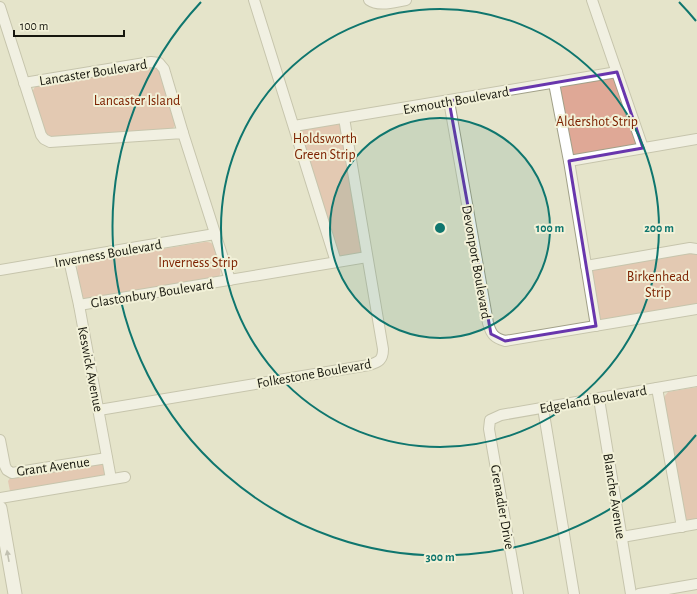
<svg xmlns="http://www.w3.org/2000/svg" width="697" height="594" font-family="'Alegreya Sans',sans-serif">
<rect width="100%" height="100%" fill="#e5e4cb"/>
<!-- green -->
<g fill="#dfa896">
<polygon points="153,66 160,69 176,125 172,129 52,137 45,133 32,92 36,85"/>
<polygon points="617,72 643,148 569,161 554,83"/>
<polygon points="344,118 367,257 336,262 294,126"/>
<path d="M205 242C208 242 212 242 214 246 218 252 223 270 219 277L87 300C85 299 83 298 82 296 78 291 76 270 78 264L83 262Z"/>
<polygon points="697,249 697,309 596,326 586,266"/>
<polygon points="697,387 697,522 688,524 684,518 664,397 668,392"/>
<polygon points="98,464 104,465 106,470 104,475 10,491 8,481 11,477 21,477"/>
</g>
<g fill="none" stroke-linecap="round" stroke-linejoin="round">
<defs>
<g id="minor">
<polyline points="254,0 336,262"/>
<path d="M369 0C379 7 394 2 406 0"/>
<polyline points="592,0 643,148"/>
<polyline points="0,7 41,135 44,139 50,142 183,133 230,280"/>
<polyline points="24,83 151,62 159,63 164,69 183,133"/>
<polyline points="554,83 569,161 596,326"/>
<path d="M449 101 488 323C491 334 494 338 505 341L697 309"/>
<polyline points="294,126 617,72"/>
<polyline points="569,161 697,139"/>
<polyline points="69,260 79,305 111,479"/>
<polyline points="586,266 690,248 697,249"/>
<polyline points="0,270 215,234"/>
<polyline points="79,305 367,257"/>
<polyline points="657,388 682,527"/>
<polyline points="599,399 631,594"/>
<polyline points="543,408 574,594"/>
<path d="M99 410 369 365C379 362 383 360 383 349L344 118"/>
<polyline points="0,440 5,466 7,470 12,473 107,458"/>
<polyline points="0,498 125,477"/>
<polyline points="622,537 697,524"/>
<polyline points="518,594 489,429 490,420 501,415 697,381"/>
<polyline points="639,594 697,584"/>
</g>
<polyline id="major" points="0,508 15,594"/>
</defs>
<!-- minor casing -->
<use href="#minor" stroke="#a1a088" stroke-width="12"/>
<!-- major casing -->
<use href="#major" stroke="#a1a088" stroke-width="15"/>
<!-- minor -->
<use href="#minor" stroke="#fff" stroke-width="10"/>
<!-- major -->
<use href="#major" stroke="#fff" stroke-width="13"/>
</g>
<!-- one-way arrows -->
<defs><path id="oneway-solid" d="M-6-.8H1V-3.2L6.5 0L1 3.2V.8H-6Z"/></defs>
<use fill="#969692" href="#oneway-solid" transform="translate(8 556) rotate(-100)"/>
<!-- marked area -->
<path d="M0 0H697V594H0ZM617 72 643 148 569 161 596 326 505 341 491 334 449 101Z" fill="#e5e4cb" fill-opacity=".55" fill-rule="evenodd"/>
<path fill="none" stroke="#6836ad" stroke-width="3" stroke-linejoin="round" d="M617 72 643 148 569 161 596 326 505 341 491 334 449 101Z"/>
<!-- distance rings -->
<circle cx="440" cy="228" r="110" fill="#0f766e" fill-opacity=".12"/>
<g fill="none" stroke="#0f766e" stroke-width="2">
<circle cx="440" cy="228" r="110"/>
<circle cx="440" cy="228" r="219"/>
<path d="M696 435A329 329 0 1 1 201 2M679 2A329 329 0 0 1 696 21"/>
</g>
<g text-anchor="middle" stroke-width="4" stroke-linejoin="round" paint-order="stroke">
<!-- street labels -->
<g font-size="14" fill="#16160d" stroke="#f2f1d8">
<text transform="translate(93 72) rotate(-9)" y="5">Lancaster Boulevard</text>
<text transform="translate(456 100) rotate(-10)" y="5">Exmouth Boulevard</text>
<text transform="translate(108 253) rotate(-10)" y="5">Inverness Boulevard</text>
<text transform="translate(477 262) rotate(80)" y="5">Devonport Boulevard</text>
<text transform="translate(152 293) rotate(-9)" y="5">Glastonbury Boulevard</text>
<text transform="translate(91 369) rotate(79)" y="5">Keswick Avenue</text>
<text transform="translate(314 373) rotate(-10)" y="5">Folkestone Boulevard</text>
<text transform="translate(593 399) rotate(-10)" y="5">Edgeland Boulevard</text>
<text transform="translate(53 466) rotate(-8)" y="5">Grant Avenue</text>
<text transform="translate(615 496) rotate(81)" y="5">Blanche Avenue</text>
<text transform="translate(503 507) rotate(80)" y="5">Grenadier Drive</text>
</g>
<!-- park labels -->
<g font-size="14" fill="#7d2200" stroke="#f2f1d8">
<text x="137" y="105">Lancaster Island</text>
<text x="597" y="126">Aldershot Strip</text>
<text x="325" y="143">Holdsworth<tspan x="325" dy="16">Green Strip</tspan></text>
<text x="198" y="267">Inverness Strip</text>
<text x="658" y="281">Birkenhead<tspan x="658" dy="16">Strip</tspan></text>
</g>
</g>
<circle cx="440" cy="228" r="6" fill="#0f766e" stroke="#f2f1d8" stroke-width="2"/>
<g font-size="12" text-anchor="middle" font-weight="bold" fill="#0f766e" stroke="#f2f1d8" stroke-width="4" stroke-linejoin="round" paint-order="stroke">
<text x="550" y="232">100 m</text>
<text x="659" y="232">200 m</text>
<text x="440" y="561">300 m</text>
</g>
<!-- scale -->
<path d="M14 30v6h110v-6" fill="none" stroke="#16160d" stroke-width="2"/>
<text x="20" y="30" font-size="12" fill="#16160d" stroke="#f2f1d8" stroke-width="3" paint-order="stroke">100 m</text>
</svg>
